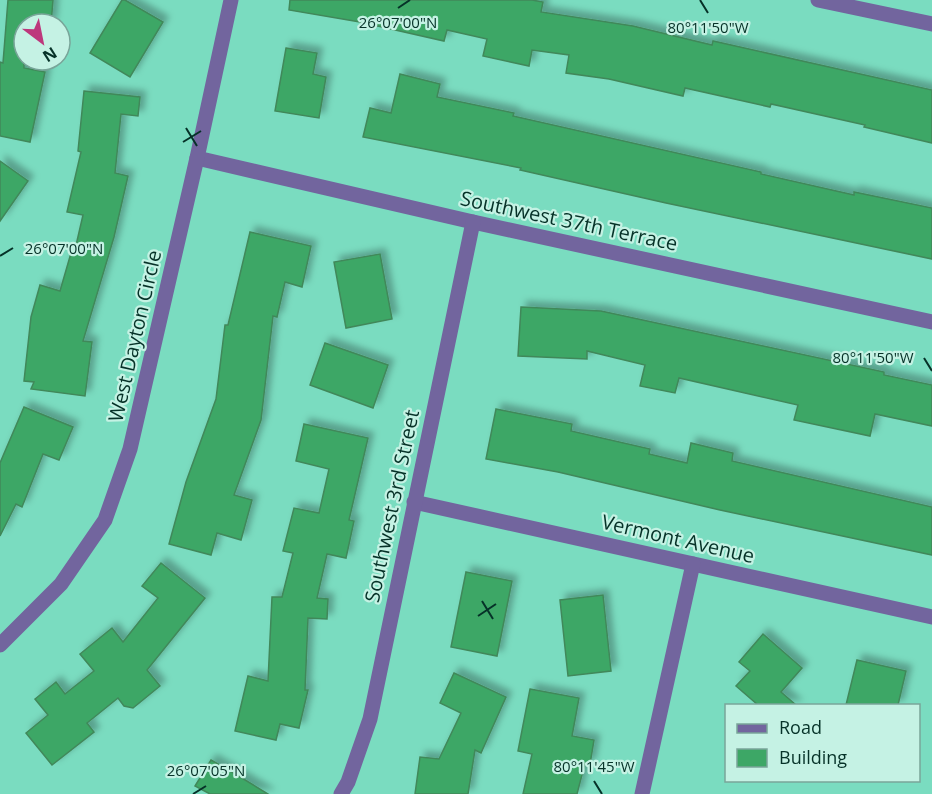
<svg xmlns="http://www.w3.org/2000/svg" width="932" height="794" font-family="'Open Sans',sans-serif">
<defs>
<filter id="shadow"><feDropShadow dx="5.5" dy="-5.5" stdDeviation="3" flood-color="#0004"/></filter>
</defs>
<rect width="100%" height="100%" fill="#7adcc0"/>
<!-- building -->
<g fill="#3da766" stroke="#41885a" stroke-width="1.5" filter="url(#shadow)">
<polygon points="8,0 53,0 51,24 24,24 24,68 45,72 30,142 0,136 0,62 3,63"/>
<polygon points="122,0 125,0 163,22 130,77 90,53"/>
<polygon points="290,0 532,0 543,2 541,12 633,26 712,45 713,41 932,90 932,143 864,127 865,125 771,104 770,107 685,88 683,96 609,79 566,73 569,55 532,50 529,66 483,56 487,39 447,30 444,41 360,22 289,10"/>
<polygon points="286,48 317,53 313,74 326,77 319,118 275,111"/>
<polygon points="400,74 440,84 437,97 514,113 513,116 761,172 761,174 854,195 854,192 932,208 932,259 666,203 520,170 521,168 363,137 370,108 391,113"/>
<polygon points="84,91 140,97 138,116 121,114 115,173 128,176 114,237 83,341 92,342 85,396 31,389 34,382 24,381 31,317 40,285 60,291 71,253 74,254 83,215 67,212 81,152 78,151"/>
<polygon points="0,161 28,181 0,221"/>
<polygon points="250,232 311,246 302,287 285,282 277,317 273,316 261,420 234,495 252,500 241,540 217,533 211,555 169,544 186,482 216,399 225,325 228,325"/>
<polygon points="380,254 392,319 346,328 334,262"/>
<polygon points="521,307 601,311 884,372 884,375 932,385 932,426 875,414 870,436 794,420 798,405 679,378 675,393 640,386 645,365 587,351 587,359 518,356"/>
<polygon points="325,343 388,365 373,408 310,385"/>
<polygon points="24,407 73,427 59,460 43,454 22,507 16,504 0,536 0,463"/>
<polygon points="496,409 572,424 571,431 650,449 649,454 687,463 691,443 733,453 732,461 932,507 932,555 720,510 558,472 486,459"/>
<polygon points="304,424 368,438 349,520 354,521 346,558 327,554 317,598 328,599 327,619 308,618 305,690 308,690 299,728 280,724 276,740 235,731 248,676 268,681 272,597 282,597 293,553 283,551 294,508 319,513 329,469 296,461"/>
<polygon points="161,563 205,598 147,670 160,686 133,708 124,706 118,698 87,723 94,732 52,765 26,733 48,715 35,699 56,682 65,694 94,671 80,654 112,628 123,642 158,598 142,586"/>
<polygon points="466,572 512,581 497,656 451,647"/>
<polygon points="603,595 611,671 568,676 560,600"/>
<polygon points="763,634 802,668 781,692 796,705 758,705 736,686 750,671 739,662"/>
<polygon points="857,660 906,671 898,705 846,705"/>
<polygon points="454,673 506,697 481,753 475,750 468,794 415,794 420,757 439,759 461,713 440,703"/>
<polygon points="530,689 579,698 572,736 594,740 590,764 585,763 577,794 523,794 532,754 518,751"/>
<polygon points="211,760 237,775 268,794 210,794 195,786"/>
</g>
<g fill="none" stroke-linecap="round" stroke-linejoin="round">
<!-- minor -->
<g stroke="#72659e" stroke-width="15">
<polyline points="818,0 932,24"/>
<polyline points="197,158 473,222 932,322"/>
<polyline points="414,502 932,617"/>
<polyline points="0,645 61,584 105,520 130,449 197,158 231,0"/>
<polyline points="341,794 348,782 370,719 473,222"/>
<polyline points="642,794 693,564"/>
</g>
</g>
<!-- ticks -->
<path fill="none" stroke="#063228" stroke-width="2" d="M700 0 708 13M398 8 410 0M186 128 197 146M183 142 201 131M0 256 13 248M924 358 932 371M482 601 493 619M478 616 496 604M594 781 602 794M193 794 206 786"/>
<g text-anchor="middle" stroke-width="4.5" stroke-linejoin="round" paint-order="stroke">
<!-- street labels -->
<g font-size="20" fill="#063228" stroke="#c5f2e4">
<text transform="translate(569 221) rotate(12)" y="7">Southwest 37th Terrace</text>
<text transform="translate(135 336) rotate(-77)" y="7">West Dayton Circle</text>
<text transform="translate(392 506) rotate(-78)" y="7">Southwest 3rd Street</text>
<text transform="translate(678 539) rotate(13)" y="7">Vermont Avenue</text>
</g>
</g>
<g font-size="15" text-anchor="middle" fill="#063228" stroke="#c5f2e4" stroke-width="4.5" stroke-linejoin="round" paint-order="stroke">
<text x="398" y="28">26°07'00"N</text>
<text x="708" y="33">80°11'50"W</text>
<text x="64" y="254">26°07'00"N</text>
<text x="873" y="363">80°11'50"W</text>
<text x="594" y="772">80°11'45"W</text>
<text x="206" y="776">26°07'05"N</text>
</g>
<!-- legend -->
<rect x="725" y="704" width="195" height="78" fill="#c5f2e4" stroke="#79a599" stroke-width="1.5"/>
<rect x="737" y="724" width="30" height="9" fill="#72659e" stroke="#79a599" stroke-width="1.5"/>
<text x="779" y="734" font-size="18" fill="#063228">Road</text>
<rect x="737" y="749" width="30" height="18" fill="#3da766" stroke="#79a599" stroke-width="1.5"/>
<text x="779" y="764" font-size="18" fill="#063228">Building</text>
<!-- north arrow -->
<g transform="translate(42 42) rotate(148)"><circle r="28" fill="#c5f2e4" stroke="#79a599" stroke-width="1.5"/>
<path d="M0-4.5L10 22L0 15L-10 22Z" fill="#bd387c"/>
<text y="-9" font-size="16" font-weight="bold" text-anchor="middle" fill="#063228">N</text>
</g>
</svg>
